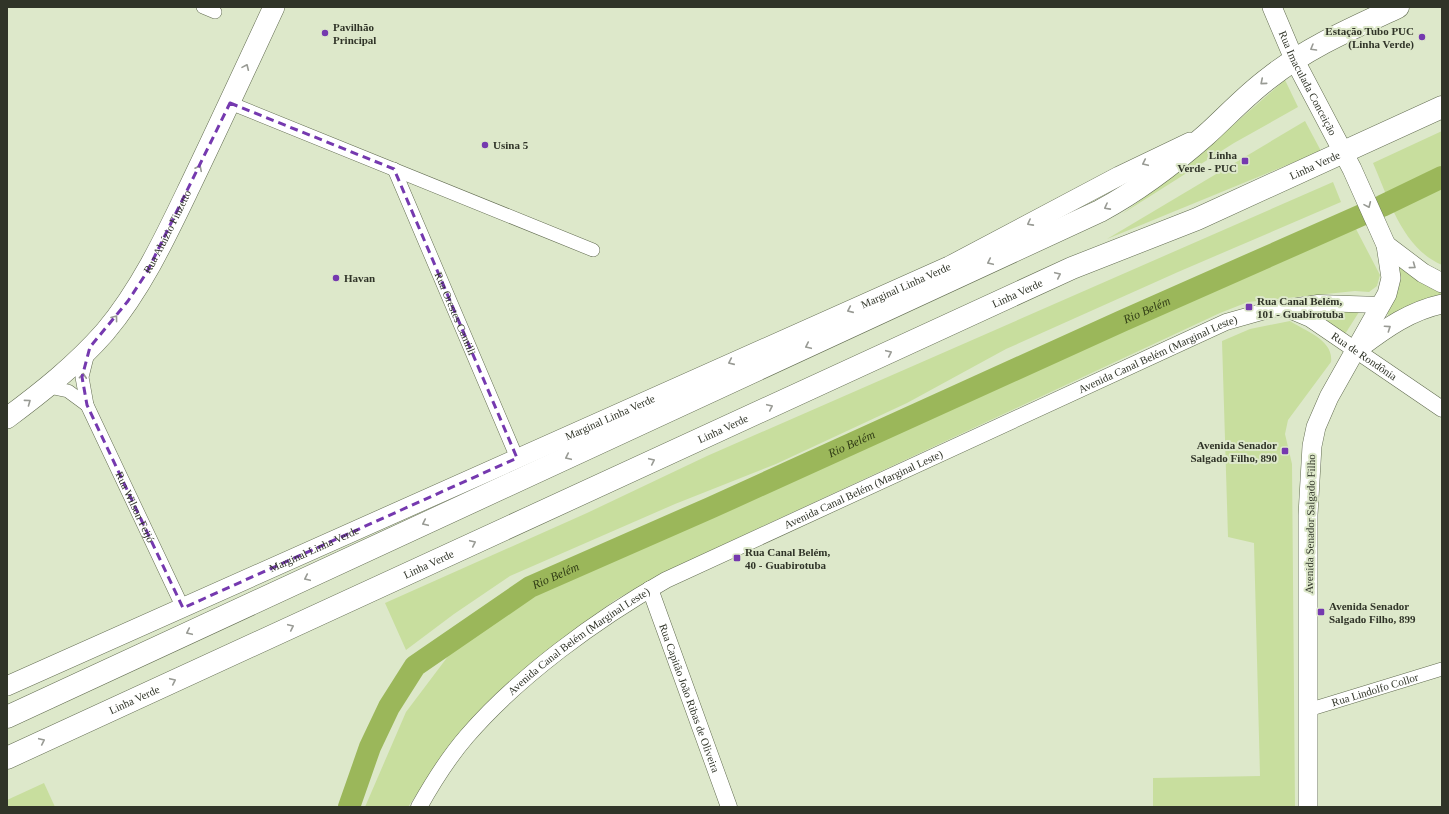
<svg xmlns="http://www.w3.org/2000/svg" width="1449" height="814" font-family="'Times New Roman',serif">
<rect width="100%" height="100%" fill="#dde8ca"/>
<!-- green -->
<g fill="#c8de9e">
<polygon points="1285,80 1298,107 1234,143 1122,214 1185,167"/>
<polygon points="1305,121 1321,151 1107,239"/>
<path d="M1442 131V265C1402 248 1389 199 1373 163Z"/>
<polygon points="1333,182 1341,202 1178,272 1006,349 907,403 776,464 675,504 510,576 454,614 406,650 385,603 587,513 707,456"/>
<polygon points="1356,229 1380,275 1377,286 1369,292 1355,291 1248,302 1220,313 669,570 615,600 580,626 437,764 408,807 365,807 406,712 452,651 532,593 1211,288"/>
<polygon points="1400,268 1404,269 1442,291 1442,299 1390,317 1387,313 1397,292 1396,270"/>
<polygon points="1311,309 1359,312 1345,334"/>
<path d="M1290 321C1305 331 1334 340 1331 362L1288 420 1285 434 1292 464 1295 807H1153V778L1260 776 1254 543 1228 537 1222 341 1250 329Z"/>
<polygon points="44,783 55,807 7,807 7,800"/>
</g>
<g fill="none" stroke-linecap="round" stroke-linejoin="round">
<!-- river -->
<path stroke="#9bb75a" stroke-width="22" id="s1" d="M349 807 370 747 389 707 415 666 530 587 710 508 1122 321 1382 206 1442 177"/>
<defs>
<g id="minor">
<polyline points="203,7 215,12"/>
<polyline points="230,103 593,250"/>
<path id="s2" d="M394 169 517 458"/>
<path id="s3" d="M88 353 82 377 87 405 183 608"/>
<polyline points="49,387 68,391 87,405"/>
<path id="s4" d="M1308 710 1442 669"/>
</g>
<g id="tertiary">
<path id="s5" d="M1284 308 1310 319 1442 409"/>
<path id="s6" d="M650 589 729 807"/>
<path id="s7" d="M419 807C433 782 448 758 467 736 519 676 597 619 666 580L1226 322 1265 311 1318 303 1381 305"/>
</g>
<g id="secondary">
<path id="s8" d="M1272 7 1294 59 1352 169 1386 245 1391 278 1387 294 1329 397 1316 427 1312 446 1308 515V807"/>
<polyline points="1386,245 1423,273 1442,283"/>
<path d="M1361 347C1386 328 1410 311 1442 304"/>
<path id="s9" d="M7 686 949 266 1119 176 1190 142"/>
</g>
<g id="primary">
<path id="s10" d="M7 418C42 392 76 365 105 332 141 289 165 238 189 188 218 128 246 67 274 7"/>
</g>
<g id="trunk">
<path d="M7 717 1100 211C1139 190 1173 164 1206 135 1227 116 1246 95 1269 78 1308 47 1353 28 1398 7"/>
<path id="s11" d="M7 758 1072 268 1197 219 1442 107"/>
</g>
</defs>
<!-- minor casing -->
<use href="#minor" stroke="#626c51" stroke-width="14"/>
<!-- tertiary casing -->
<use href="#tertiary" stroke="#626c51" stroke-width="17"/>
<!-- secondary casing -->
<use href="#secondary" stroke="#626c51" stroke-width="20"/>
<!-- primary casing -->
<use href="#primary" stroke="#626c51" stroke-width="22"/>
<!-- trunk casing -->
<use href="#trunk" stroke="#626c51" stroke-width="23"/>
<!-- minor -->
<use href="#minor" stroke="#fff" stroke-width="13"/>
<!-- tertiary -->
<use href="#tertiary" stroke="#fff" stroke-width="16"/>
<!-- secondary -->
<use href="#secondary" stroke="#fff" stroke-width="19"/>
<!-- primary -->
<use href="#primary" stroke="#fff" stroke-width="21"/>
<!-- trunk -->
<use href="#trunk" stroke="#fff" stroke-width="22"/>
</g>
<!-- one-way arrows -->
<defs><path id="oneway-chevron" d="M-2-3.5L2.5 0L-2 3.5" fill="none" stroke-width="1.6" stroke-linecap="round" stroke-linejoin="round"/></defs>
<g stroke="#989a94">
<use href="#oneway-chevron" transform="translate(1313 48) rotate(150)"/>
<use href="#oneway-chevron" transform="translate(246 67) rotate(-66)"/>
<use href="#oneway-chevron" transform="translate(1263 82) rotate(140)"/>
<use href="#oneway-chevron" transform="translate(1145 163) rotate(155)"/>
<use href="#oneway-chevron" transform="translate(199 168) rotate(-64)"/>
<use href="#oneway-chevron" transform="translate(1368 205) rotate(66)"/>
<use href="#oneway-chevron" transform="translate(1107 207) rotate(152)"/>
<use href="#oneway-chevron" transform="translate(1030 223) rotate(152)"/>
<use href="#oneway-chevron" transform="translate(990 262) rotate(155)"/>
<use href="#oneway-chevron" transform="translate(1413 266) rotate(36)"/>
<use href="#oneway-chevron" transform="translate(1058 275) rotate(-25)"/>
<use href="#oneway-chevron" transform="translate(850 310) rotate(156)"/>
<use href="#oneway-chevron" transform="translate(115 318) rotate(-53)"/>
<use href="#oneway-chevron" transform="translate(1388 328) rotate(-34)"/>
<use href="#oneway-chevron" transform="translate(808 346) rotate(155)"/>
<use href="#oneway-chevron" transform="translate(889 353) rotate(-25)"/>
<use href="#oneway-chevron" transform="translate(731 362) rotate(156)"/>
<use href="#oneway-chevron" transform="translate(83 376) rotate(-86)"/>
<use href="#oneway-chevron" transform="translate(28 402) rotate(-36)"/>
<use href="#oneway-chevron" transform="translate(770 407) rotate(-25)"/>
<use href="#oneway-chevron" transform="translate(568 457) rotate(155)"/>
<use href="#oneway-chevron" transform="translate(652 461) rotate(-25)"/>
<use href="#oneway-chevron" transform="translate(425 523) rotate(155)"/>
<use href="#oneway-chevron" transform="translate(473 543) rotate(-25)"/>
<use href="#oneway-chevron" transform="translate(307 578) rotate(155)"/>
<use href="#oneway-chevron" transform="translate(291 627) rotate(-25)"/>
<use href="#oneway-chevron" transform="translate(189 632) rotate(155)"/>
<use href="#oneway-chevron" transform="translate(173 681) rotate(-25)"/>
<use href="#oneway-chevron" transform="translate(42 741) rotate(-25)"/>
</g>
<!-- marked area -->
<path fill="none" stroke="#7539af" stroke-width="3" stroke-dasharray="8 5" stroke-linejoin="round" d="M230 103 394 169 517 458 183 608 87 405 82 377 90 347 128 301 147 272Z"/>
<!-- markers -->
<g fill="#7539af" stroke="#dde8ca" stroke-width="1.5">
<circle cx="325" cy="33" r="4"/>
<circle cx="1422" cy="37" r="4"/>
<circle cx="485" cy="145" r="4"/>
<rect x="1241" y="157" width="8" height="8" rx="2"/>
<circle cx="336" cy="278" r="4"/>
<rect x="1245" y="303" width="8" height="8" rx="2"/>
<rect x="1281" y="447" width="8" height="8" rx="2"/>
<rect x="733" y="554" width="8" height="8" rx="2"/>
<rect x="1317" y="608" width="8" height="8" rx="2"/>
</g>
<g text-anchor="middle" stroke-width="4" stroke-linejoin="round" paint-order="stroke">
<!-- poi labels -->
<g font-size="11" font-weight="bold" fill="#303428" stroke="#dde8ca" text-anchor="start">
<text x="333" y="31">Pavilhão<tspan x="333" dy="13">Principal</tspan></text>
<text x="1414" y="35" text-anchor="end">Estação Tubo PUC<tspan x="1414" dy="13">(Linha Verde)</tspan></text>
<text x="493" y="149">Usina 5</text>
<text x="1237" y="159" text-anchor="end">Linha<tspan x="1237" dy="13">Verde - PUC</tspan></text>
<text x="344" y="282">Havan</text>
<text x="1257" y="305">Rua Canal Belém,<tspan x="1257" dy="13">101 - Guabirotuba</tspan></text>
<text x="1277" y="449" text-anchor="end">Avenida Senador<tspan x="1277" dy="13">Salgado Filho, 890</tspan></text>
<text x="745" y="556">Rua Canal Belém,<tspan x="745" dy="13">40 - Guabirotuba</tspan></text>
<text x="1329" y="610">Avenida Senador<tspan x="1329" dy="13">Salgado Filho, 899</tspan></text>
</g>
<!-- street labels -->
<g font-size="11" fill="#303428" stroke="#dde8ca">
<text dy="4" stroke="none"><textPath href="#s8" startOffset="84">Rua Imaculada Conceição</textPath></text>
<text dy="4" stroke="none"><textPath href="#s11" startOffset="1436">Linha Verde</textPath></text>
<text dy="4" stroke="none"><textPath href="#s10" startOffset="249">Rua Aluízio Finzetto</textPath></text>
<text dy="4" stroke="none"><textPath href="#s9" startOffset="984">Marginal Linha Verde</textPath></text>
<text dy="4" stroke="none"><textPath href="#s11" startOffset="1112">Linha Verde</textPath></text>
<text dy="4" stroke="none"><textPath href="#s2" startOffset="157">Rua Orestes Camilli</textPath></text>
<text dy="4" stroke="none"><textPath href="#s7" startOffset="881">Avenida Canal Belém (Marginal Leste)</textPath></text>
<text dy="4" stroke="none"><textPath href="#s5" startOffset="94">Rua de Rondônia</textPath></text>
<text dy="4" stroke="none"><textPath href="#s9" startOffset="660">Marginal Linha Verde</textPath></text>
<text dy="4" stroke="none"><textPath href="#s11" startOffset="788">Linha Verde</textPath></text>
<text dy="4" stroke="none"><textPath href="#s7" startOffset="557">Avenida Canal Belém (Marginal Leste)</textPath></text>
<text dy="4" stroke="none"><textPath href="#s3" startOffset="166">Rua Wilson Feijó</textPath></text>
<text transform="translate(1310 524) rotate(-89)" y="4">Avenida Senador Salgado Filho</text>
<text dy="4" stroke="none"><textPath href="#s9" startOffset="336">Marginal Linha Verde</textPath></text>
<text dy="4" stroke="none"><textPath href="#s11" startOffset="464">Linha Verde</textPath></text>
<text dy="4" stroke="none"><textPath href="#s7" startOffset="233">Avenida Canal Belém (Marginal Leste)</textPath></text>
<text dy="4" stroke="none"><textPath href="#s4" startOffset="70">Rua Lindolfo Collor</textPath></text>
<text dy="4" stroke="none"><textPath href="#s6" startOffset="116">Rua Capitão João Ribas de Oliveira</textPath></text>
<text dy="4" stroke="none"><textPath href="#s11" startOffset="140">Linha Verde</textPath></text>
</g>
<!-- water labels -->
<g font-size="12" font-style="italic" fill="#303c15" stroke="#dde8ca">
<text dy="4" stroke="none"><textPath href="#s1" startOffset="972">Rio Belém</textPath></text>
<text dy="4" stroke="none"><textPath href="#s1" startOffset="648">Rio Belém</textPath></text>
<text dy="4" stroke="none"><textPath href="#s1" startOffset="324">Rio Belém</textPath></text>
</g>
</g>
<!-- border -->
<rect width="1449" height="814" fill="none" stroke="#303428" stroke-width="16"/>
</svg>
